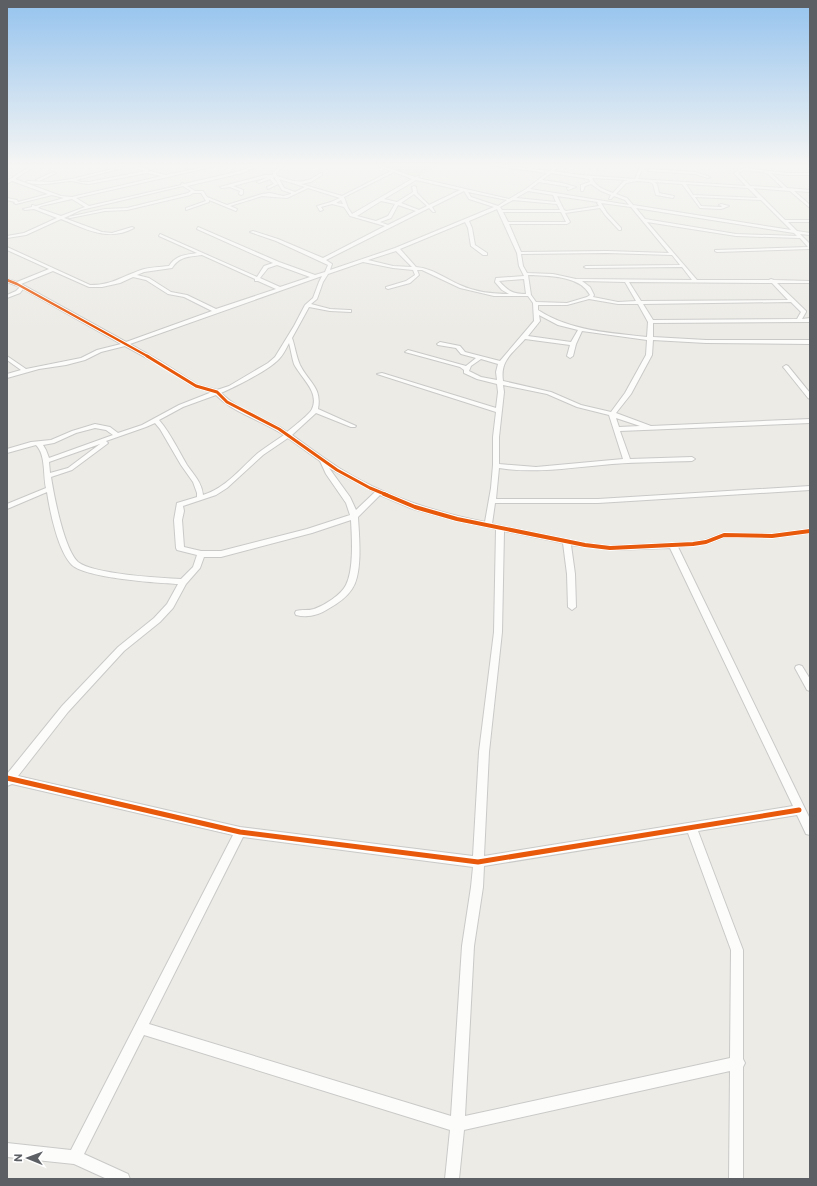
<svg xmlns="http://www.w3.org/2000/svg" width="817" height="1186" font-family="Commissioner,sans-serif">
<rect width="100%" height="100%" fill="#ecebe6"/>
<!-- education -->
<polygon fill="#dcdbd4" points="378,164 442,164 418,177"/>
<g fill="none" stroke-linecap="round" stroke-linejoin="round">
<defs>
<g id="minor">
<path d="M34 164H38L15 179 61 196 72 197 162 176 147 173 89 184C82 184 76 181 70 181 56 182 40 187 26 182L28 181 51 182 72 179 128 165V164L148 169 149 171 166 175 219 164H224L76 198 89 206 181 185 182 183 184 184 240 171 258 164H262L242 173 187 186 195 191H203L207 197 227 205 262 194 270 193 283 196 291 194V193L282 190 274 177 273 178 278 184 268 189 267 187 274 184 270 179 259 183 257 182 268 177 233 186 243 190V194L241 195 239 194 240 191 230 187 222 188 220 187 265 175H273V172L283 164H287L276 173 277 176C288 179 297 184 308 180 313 179 317 174 322 173V175L311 182 301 184 342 196 391 171 372 164H376L415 177 419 176 418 178 509 199 526 189 547 173 489 165 488 164 550 171 559 164H562L553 171 580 175 635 179 641 164H644L638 179 746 186 734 173 744 168 745 164H748L747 168 786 173H810V175H786L771 173 787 188 810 190V192L794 191 810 205V208L790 191 753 188 785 220H810V222H788L797 231 810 233V235L800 234 810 244V249L717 252 715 251V250L808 247 800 238 736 236 647 222 697 280H769L771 279 774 280 810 281V283H777L806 311V312L802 319 810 318V322L653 323V337L706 340H810V344L706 343 653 340 652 355 631 394 616 413 651 426 810 419V423L620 431 630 459 692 457 695 459 692 461C665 462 639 462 612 464 575 467 537 474 499 468L496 499H598L810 486V490L598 503H495L492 524 585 543 610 546 693 542 705 540 724 533 772 534 810 529V533L772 538 725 537 706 544 678 547 810 819V835L806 834 797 815 698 831 743 950V1059L745 1063 743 1067V1179H729L730 1071 464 1130 459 1179H445L450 1130 144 1035 84 1154 128 1174 130 1179H107L74 1164 7 1157V1143L71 1150 233 835 12 784 7 786V774L62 706 118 647 154 618 167 604 178 584C157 583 86 578 72 565 58 551 50 512 47 492L7 509V504L46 488C43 475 46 455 36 445L7 453V449L31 442 51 440 72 431 95 424 110 427 118 433 142 425 179 405 212 392 194 387 156 363 125 346 101 352 85 360 66 365 39 369 7 378V374L21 370 7 360V356L26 369 81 358 97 350 121 344 23 289 20 293 7 298V295L16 291 20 287 7 282V279L17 282 49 269 7 250V247L90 285C112 285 121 277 141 270 149 267 160 267 169 266 176 255 185 255 197 253L159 236 160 234 257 277 264 266 273 263 197 229 198 227 279 262 315 275 325 272 328 265 276 241 250 232 253 231 278 239 323 258 385 226 350 216 344 207 332 204 321 207 323 210 320 211 317 206 331 202 340 198 308 188 287 198 262 196 230 206 237 209 236 211 209 200V202L186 210V208L206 201 201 193H193L190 195 127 210 105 211 70 218 68 217 105 209 127 208 188 193 191 191 183 186 81 210 64 218 102 232 112 233 132 227 134 228C108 242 86 229 61 219L26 235 7 238V236L24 233 57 218 34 209 25 210 23 209 32 207V205L36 206 64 198 52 195 16 204 14 203 15 202 7 200V198L17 200 18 202 48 194 12 181 7 184V181ZM131 166 145 171 89 182H81L76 180ZM744 170 767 173 783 188 750 186 738 173ZM394 172 412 179 352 214 348 208 344 197ZM551 173 589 179 590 182 581 185V191H583L585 186 591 184 601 191 611 195 609 199H611L614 196 625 200 629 205 530 189 539 182 570 187 567 188 568 190 576 187 562 183 542 180ZM592 178 629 180 624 181 613 193C604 190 595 186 592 178ZM279 179 305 187 295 192 284 188ZM416 180 460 190 429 205 417 193 416 187 414 186 412 187 413 192 397 202 384 199ZM637 181 650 182 653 184 656 195 673 198 674 196 659 193 657 184 654 182 682 184 700 208 721 209 729 206 721 204 719 205 722 206 721 207 701 206 695 197 761 200 791 230 633 205 627 198 616 194 626 183ZM686 184 748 188 758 198 693 195ZM464 191 469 199 494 207 395 248 330 270 332 264 326 260 429 208 433 212H435L432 207ZM528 191 553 195 556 202 516 198ZM468 192 507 200 498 206 471 197ZM414 194 427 206 419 210 401 203ZM557 196 598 202 597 203 599 206 566 211 564 210ZM72 199 85 207 61 216 38 208 41 206ZM341 200 343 204 336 203ZM513 200 557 204 560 210H502L500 207ZM381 201 395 204 388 216 376 221 357 216ZM601 203 631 207 669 253 607 251 521 252 509 224H567L570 222 565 213 600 208 605 215 619 230H621V228L607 213ZM398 205 416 211 388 225 380 222 391 218ZM636 208 794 233 797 236 736 234 645 219ZM497 209 517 253 519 266 524 276 496 278 495 282 502 290 509 294C493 294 475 292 460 285 446 279 432 268 416 267L400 249 465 222 468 228 471 246 483 255H487V253L475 245 472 228 469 221ZM503 212H561L566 222H508ZM396 251 412 267 393 266 368 260ZM607 253 672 255 680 265 586 266 584 267 586 268 682 267 692 280 576 279 553 274 527 273 523 266 521 254ZM202 255 255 279V281H258L276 289 216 309 187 295 171 292 149 278 137 275 144 272 172 268C180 256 188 257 202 255ZM363 262 393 268 413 270 415 275 406 281 386 287V288L388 289 410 283 419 275 417 270H422L460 288 494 296H528L533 303 534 321 500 361 465 352 460 346 440 342 437 344 438 345 456 348 461 354 476 358 466 366 408 350 405 352 460 367 464 370V373L477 379 497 384 498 392 496 408 382 373 377 374 496 412 493 437V465L491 488 485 522C434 512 384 496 339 468 323 458 307 446 292 435L316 413 351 427H355L356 426 318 409C322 387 309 383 300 365 296 356 295 346 292 338L309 307 330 311 351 312V310H349L330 309 311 304 317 299 323 282 328 274ZM277 265 310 277 280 287 260 278 268 268ZM53 271 89 287H102L120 283 133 277 146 280 168 294 184 297 212 311 126 342 21 284ZM528 275C548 276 580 275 590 295L587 297 567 303 536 302 531 295ZM322 276 319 282 313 298 305 305 294 326 275 357 268 363 229 386 217 390 198 385 160 361 130 344ZM524 279 526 294C513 294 508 291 499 281ZM582 281 625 282 636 301 618 302 593 297 594 295 590 287ZM629 282 772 283 788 300 641 301ZM589 299 618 304H638L648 322 647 337C611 333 570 331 538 310V305H567ZM791 302 801 312 797 319 653 320 643 304ZM539 315 558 325 578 330 571 342 528 336 540 321ZM582 331 647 340 646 355 625 393 611 412 581 405 551 392 503 381C500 360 512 354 525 339L570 345 567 356 570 358 573 356 576 344ZM289 343C291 350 292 358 294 364 301 378 320 392 312 409 310 414 293 427 287 432L281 428C261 417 237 409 221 393 235 387 269 370 279 359 283 355 286 349 289 343ZM481 359 498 364 496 372 497 380 481 377 469 371 471 366ZM503 385 547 394 577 407 609 415 623 459 536 467 499 464V437L504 392ZM216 395C235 414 262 420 284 435 275 441 266 447 258 453 241 468 226 488 203 495 202 483 194 475 187 465 178 450 171 434 159 420L183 407ZM616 418 640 426 619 427ZM155 423 160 429 181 465 193 482 197 493V497L177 503 174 520 176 548 177 550 197 555 193 567 181 579C160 578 93 574 78 562 64 549 54 496 51 477L72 470 107 444 108 443 106 441 146 427ZM95 428 106 430 113 435 49 458 46 450 43 445 54 443 76 433ZM288 438 320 461 326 474 346 503 350 515 307 529 221 551H201L184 547 182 520 184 511 183 506 216 495 227 488 263 455ZM100 444 68 468 50 473 49 462ZM329 468 375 492 356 510 350 497ZM380 495 413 509 457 521 496 529 494 632 479 752 473 856 240 827 18 776 68 712 124 651 160 622 173 608 186 584 200 568 204 557H221L312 533 351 520C352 538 354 569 346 585 341 595 325 605 314 609 308 611 302 609 296 611L295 613 296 615C307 618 319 615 328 609 337 604 346 598 352 589 363 573 359 536 358 517ZM504 531 563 543 567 574 568 607 572 610 576 607 575 574 571 545 610 550 670 548 793 806 484 856 489 752 502 632ZM688 833 731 950 730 1058 465 1116 474 946 483 887 484 866ZM243 837 473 867 471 887 462 946 451 1116 149 1024Z"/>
<polygon points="649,169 695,172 710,177 708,178 695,174 648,171"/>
<polygon points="53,172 56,173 39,181 36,180"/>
<polygon points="786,365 788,366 810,393 810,399 808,398 784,368 783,367"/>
<polygon points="799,665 802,666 810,679 810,691 807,690 795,668 796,666"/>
</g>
</defs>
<!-- minor casing -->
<use href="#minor" stroke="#c9c9c8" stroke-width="2"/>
<!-- minor -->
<use href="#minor" fill="#fcfcfb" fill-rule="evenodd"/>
<defs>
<polyline id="cycleway-far3" points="7,280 17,284 149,357"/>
<polyline id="cycleway-far2" points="147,356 196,386 217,392 227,402 279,429 337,470 370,488 387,495"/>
<polyline id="cycleway-far1" points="384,494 415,507 457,519 585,545 610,548 693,544 706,542 724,535 772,536 810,531"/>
<polyline id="cycleway" points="7,778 240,832 478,862 799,810"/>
</defs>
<!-- cycleway-far3 casing -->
<use href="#cycleway-far3" stroke="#fff" stroke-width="4"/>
<!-- cycleway-far2 casing -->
<use href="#cycleway-far2" stroke="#fff" stroke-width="5"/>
<!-- cycleway-far1 casing -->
<use href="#cycleway-far1" stroke="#fff" stroke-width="6"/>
<!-- cycleway casing -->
<use href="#cycleway" stroke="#fff" stroke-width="8"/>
<!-- cycleway-far3 -->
<use href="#cycleway-far3" stroke="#e8590c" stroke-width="2.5"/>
<!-- cycleway-far2 -->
<use href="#cycleway-far2" stroke="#e8590c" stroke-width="3"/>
<!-- cycleway-far1 -->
<use href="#cycleway-far1" stroke="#e8590c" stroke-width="4"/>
<!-- cycleway -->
<use href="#cycleway" stroke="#e8590c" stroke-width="5"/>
</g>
<!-- sky -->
<linearGradient id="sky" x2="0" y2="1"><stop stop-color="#95c3ee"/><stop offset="0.5" stop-color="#f6f6f4"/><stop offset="1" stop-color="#f6f6f4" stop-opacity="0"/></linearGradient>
<rect width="817" height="330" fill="url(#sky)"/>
<!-- border -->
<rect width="817" height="1186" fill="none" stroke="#5c5f64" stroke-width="16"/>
<!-- north arrow -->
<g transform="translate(28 1158) rotate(271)" stroke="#ffffff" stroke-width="3" paint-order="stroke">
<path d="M0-3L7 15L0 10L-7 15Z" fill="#5c5f64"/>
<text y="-6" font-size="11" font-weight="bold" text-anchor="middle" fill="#5c5f64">N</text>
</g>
</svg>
